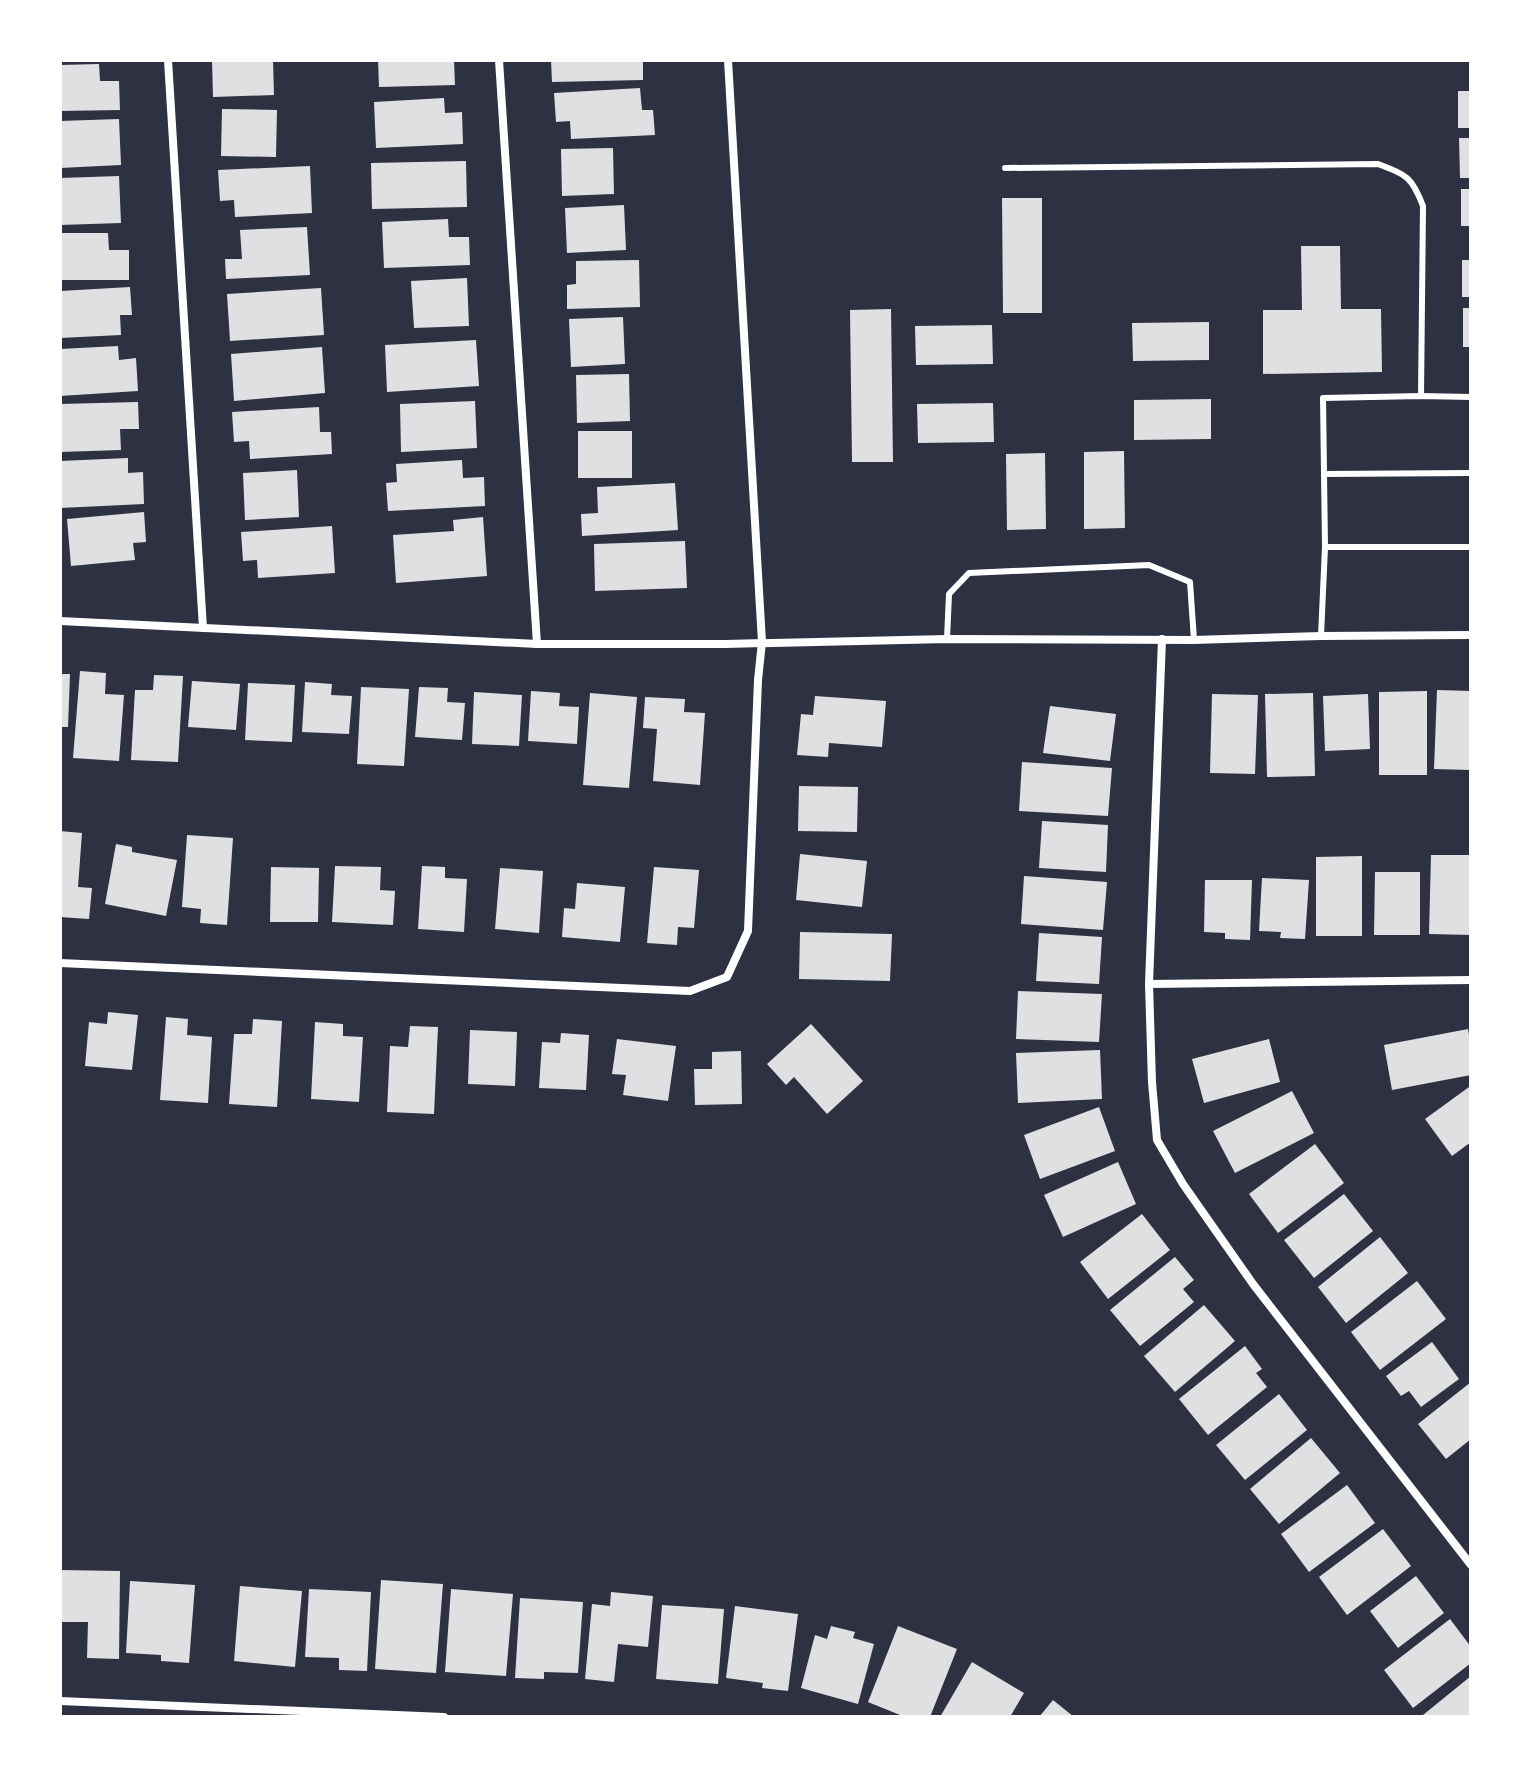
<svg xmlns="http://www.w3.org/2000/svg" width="1531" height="1777" font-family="'Nunito Sans',sans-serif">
<rect width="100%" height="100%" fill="#2d3142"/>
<!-- building -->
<g fill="#e0e0e3">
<polygon points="212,60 273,60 274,95 213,97"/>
<polygon points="378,60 454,60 455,85 379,87"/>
<polygon points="551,60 643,60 643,80 552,82"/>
<polygon points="99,64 100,81 119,81 120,110 60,111 60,65"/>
<polygon points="640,88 642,110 653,110 655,135 571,139 570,121 556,122 554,93"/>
<rect x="1458" y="91" width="13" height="37"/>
<polygon points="444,98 445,113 462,112 463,144 376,148 374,102"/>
<polygon points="222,109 277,110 276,157 221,156"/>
<polygon points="119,119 121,165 60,168 60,121"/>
<polygon points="1459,138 1471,138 1471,178 1460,178"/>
<polygon points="613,148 614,194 562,196 561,149"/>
<polygon points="466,161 467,207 372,209 371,163"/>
<polygon points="310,166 312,213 235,217 234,200 220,201 218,170"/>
<polygon points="119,176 121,223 60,225 60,178"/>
<rect x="1461" y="189" width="10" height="37"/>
<polygon points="1002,198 1042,198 1042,313 1003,313"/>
<polygon points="624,205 626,250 567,253 565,208"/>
<polygon points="448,219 449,237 469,237 470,265 384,268 382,222"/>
<polygon points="307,227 310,275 226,279 225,259 242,259 240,230"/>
<polygon points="60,233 108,233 109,250 129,250 129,280 60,280"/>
<polygon points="1301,246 1340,246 1341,309 1381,309 1382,372 1263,374 1263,310 1302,310"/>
<polygon points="639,260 640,307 567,309 567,285 576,284 576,261"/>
<rect x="1462" y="260" width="9" height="37"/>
<polygon points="467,278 469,326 414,328 411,281"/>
<polygon points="130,287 132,315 120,315 121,335 60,338 60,291"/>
<polygon points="321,288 324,335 230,341 227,294"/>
<rect x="1463" y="308" width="8" height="39"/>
<polygon points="891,309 893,462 852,462 850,310"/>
<polygon points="623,317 625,364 571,367 569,319"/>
<polygon points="1209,322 1209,360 1133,361 1132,323"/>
<polygon points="992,325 993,364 916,365 915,326"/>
<polygon points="476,340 479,386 387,392 385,345"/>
<polygon points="118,346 119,360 136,358 138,391 60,396 60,349"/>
<polygon points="322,347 325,393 234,401 231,354"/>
<polygon points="629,374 630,421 577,423 576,375"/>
<polygon points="1211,399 1211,439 1134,440 1134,400"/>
<polygon points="475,401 477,448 401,452 400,404"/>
<polygon points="138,402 139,429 120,429 121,450 60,452 60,404"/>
<polygon points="993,403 994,442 918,443 917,404"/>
<polygon points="319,407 320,432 331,432 332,454 250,459 249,441 234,442 232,412"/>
<rect x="578" y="431" width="54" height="47"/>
<polygon points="1124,451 1125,528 1084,529 1084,452"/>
<polygon points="1045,453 1046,529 1007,530 1006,454"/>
<polygon points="128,458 128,473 143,472 144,504 60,508 60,461"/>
<polygon points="462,460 463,478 484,477 485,506 388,511 386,483 397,482 396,464"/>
<polygon points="297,470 299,517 245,520 243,473"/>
<polygon points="675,483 678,530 582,536 581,514 598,513 597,487"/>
<polygon points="144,512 146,542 133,543 135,560 71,566 67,519"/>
<polygon points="483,517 487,576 396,583 393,535 454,531 453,520"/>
<polygon points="332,526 335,573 258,578 257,560 243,561 241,532"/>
<polygon points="685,541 687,588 595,591 594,544"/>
<polygon points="80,671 106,673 105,694 124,695 119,761 73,758"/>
<polygon points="60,674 70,674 68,727 60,727"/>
<polygon points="154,675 183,676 178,762 131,760 135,690 153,690"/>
<polygon points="192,681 240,684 236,730 188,727"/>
<polygon points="305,682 332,684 331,695 352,696 349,734 302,732"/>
<polygon points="248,683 295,685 292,742 245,740"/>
<polygon points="361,687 409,689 404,766 357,764"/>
<polygon points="419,687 448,688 447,702 465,703 462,740 415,737"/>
<polygon points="1437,690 1471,691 1471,770 1434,769"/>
<polygon points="531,691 560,693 559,706 579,707 577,744 528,741"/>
<polygon points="1427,691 1427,775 1379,775 1379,692"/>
<polygon points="474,692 522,695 519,746 472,744"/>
<polygon points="590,693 637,697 629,788 583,785"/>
<polygon points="1313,693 1315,776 1267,777 1265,694"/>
<polygon points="1212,694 1258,695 1255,774 1210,773"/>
<polygon points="1368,694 1370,749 1325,751 1323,696"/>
<polygon points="815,696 886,701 882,747 829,743 828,757 797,755 801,714 813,715"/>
<polygon points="645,697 685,699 684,712 705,713 700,785 653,781 657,729 643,728"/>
<polygon points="1050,706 1116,714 1110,761 1043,753"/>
<polygon points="1022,762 1112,768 1108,816 1019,811"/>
<polygon points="799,786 858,787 857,832 798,831"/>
<polygon points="1042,821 1108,825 1106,872 1039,868"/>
<polygon points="60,831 82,833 78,887 92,888 89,919 60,917"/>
<polygon points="187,835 233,838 227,925 200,923 201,909 182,907"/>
<polygon points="116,844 132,847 132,852 177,860 166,916 105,904"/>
<polygon points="800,854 867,861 862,907 796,900"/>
<polygon points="1431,855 1471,855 1471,935 1429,934"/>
<polygon points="1362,856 1362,936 1316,936 1316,857"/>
<polygon points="335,866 381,867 380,890 395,891 393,925 332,922"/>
<polygon points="422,866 445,867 445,878 467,879 464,932 418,929"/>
<polygon points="271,867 319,868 318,922 270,922"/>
<polygon points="654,867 699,870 694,928 678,927 677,945 647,943"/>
<polygon points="500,868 543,871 539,933 495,929"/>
<polygon points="1375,872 1420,872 1420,935 1374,935"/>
<polygon points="1024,876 1107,882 1103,930 1021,924"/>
<polygon points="1262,878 1309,880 1305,939 1280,938 1281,932 1259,931"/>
<polygon points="1205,880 1252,880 1250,940 1225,939 1225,933 1204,932"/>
<polygon points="577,883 625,887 620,942 562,937 564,908 575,909"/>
<polygon points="800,932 892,934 890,981 799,979"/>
<polygon points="1039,933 1102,937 1099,984 1036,981"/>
<polygon points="1018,991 1102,994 1099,1042 1016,1039"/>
<polygon points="108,1012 138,1015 132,1070 85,1066 89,1022 107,1024"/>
<polygon points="166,1017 188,1019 187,1035 212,1037 208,1103 160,1100"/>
<polygon points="253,1019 282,1021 277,1107 229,1104 234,1034 252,1034"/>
<polygon points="315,1022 343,1024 343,1036 363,1037 359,1102 311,1099"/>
<polygon points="811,1024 863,1081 827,1114 794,1077 786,1085 767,1064"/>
<polygon points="410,1026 438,1027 434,1114 387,1112 390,1046 408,1047"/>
<polygon points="1468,1029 1471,1047 1471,1075 1392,1090 1384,1045"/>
<polygon points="470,1030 517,1032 515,1086 468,1084"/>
<polygon points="561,1033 589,1035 586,1090 539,1088 542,1042 560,1043"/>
<polygon points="617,1039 676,1046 668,1101 623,1095 626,1075 612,1074"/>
<polygon points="1269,1039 1280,1082 1204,1103 1192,1059"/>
<polygon points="1100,1050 1102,1099 1018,1103 1016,1053"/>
<polygon points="741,1051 742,1104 695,1105 694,1069 712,1069 712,1052"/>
<polygon points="1469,1087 1471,1090 1471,1142 1452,1156 1425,1119"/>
<polygon points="1292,1091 1314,1133 1235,1173 1213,1131"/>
<polygon points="1099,1107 1115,1151 1040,1179 1024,1135"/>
<polygon points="1315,1144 1344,1183 1278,1233 1249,1194"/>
<polygon points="1118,1162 1136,1204 1063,1237 1044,1195"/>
<polygon points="1344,1194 1373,1231 1314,1278 1284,1240"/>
<polygon points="1142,1214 1170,1250 1108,1299 1080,1262"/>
<polygon points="1380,1237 1408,1273 1346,1323 1318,1287"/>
<polygon points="1175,1257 1194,1280 1183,1289 1194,1302 1140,1346 1110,1310"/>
<polygon points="1417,1281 1446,1319 1380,1370 1351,1332"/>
<polygon points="1204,1305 1235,1341 1175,1392 1144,1356"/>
<polygon points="1432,1342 1459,1379 1421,1407 1409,1391 1401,1396 1386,1376"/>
<polygon points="1245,1346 1262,1369 1256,1373 1267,1387 1208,1435 1179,1399"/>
<polygon points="1471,1382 1471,1439 1446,1459 1418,1424"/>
<polygon points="1279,1394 1307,1430 1245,1480 1216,1445"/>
<polygon points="1311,1438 1340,1473 1279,1524 1250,1489"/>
<polygon points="1347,1485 1375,1523 1309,1572 1281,1534"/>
<polygon points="1383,1529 1411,1566 1347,1615 1319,1577"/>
<polygon points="60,1570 120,1571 119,1659 87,1658 88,1622 60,1622"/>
<polygon points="1416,1576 1444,1613 1398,1648 1370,1611"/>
<polygon points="381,1580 443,1584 436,1673 375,1669"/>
<polygon points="130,1581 195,1585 189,1663 161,1661 161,1655 126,1653"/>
<polygon points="240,1586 302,1591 295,1667 234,1661"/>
<polygon points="309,1589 371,1592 367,1671 339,1670 339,1658 305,1657"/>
<polygon points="451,1589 513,1594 506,1676 445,1672"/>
<polygon points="611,1592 653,1596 648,1647 618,1644 614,1682 585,1679 592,1604 610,1606"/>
<polygon points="520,1598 583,1602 578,1673 544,1672 544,1679 515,1678"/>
<polygon points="662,1605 724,1609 718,1684 656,1679"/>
<polygon points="735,1606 798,1614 788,1691 762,1688 763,1683 726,1678"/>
<polygon points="1450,1619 1471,1647 1471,1663 1413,1708 1384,1670"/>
<polygon points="831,1626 855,1632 853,1638 874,1644 858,1704 801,1688 815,1635 827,1639"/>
<polygon points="898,1626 957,1649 930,1717 905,1717 868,1702"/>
<polygon points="972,1662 1024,1693 1010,1717 940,1717"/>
<polygon points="1471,1676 1471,1717 1425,1717 1423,1715"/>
<polygon points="1053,1700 1074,1717 1039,1717"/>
</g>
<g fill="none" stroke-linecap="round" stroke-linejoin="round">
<!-- service -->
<g stroke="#fff" stroke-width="6">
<path d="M1005 168 1378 164C1407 175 1412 177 1423 206L1421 396"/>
<polyline points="1324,474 1471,473"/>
<polyline points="1325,547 1471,547"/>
<polyline points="1321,636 1325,547 1323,398 1421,396 1471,397"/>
<polyline points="947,639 949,594 969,573 1149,565 1190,582 1194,640"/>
</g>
<!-- minor -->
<g stroke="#fff" stroke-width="8">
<polyline points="168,60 203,628"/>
<polyline points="499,60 537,644"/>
<polyline points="60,621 537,644 725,644 947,639 1194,640 1321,636 1471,635"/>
<polyline points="1162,639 1149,984 1152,1082 1157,1140 1183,1184 1253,1284 1471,1565"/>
<polyline points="60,963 690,991 727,977 748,931 758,680 762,642 728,60"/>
<polyline points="1149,984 1471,980"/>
<polyline points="60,1701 444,1717"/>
</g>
</g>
<!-- border -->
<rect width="1531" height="1777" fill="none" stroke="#ffffff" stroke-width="124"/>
</svg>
